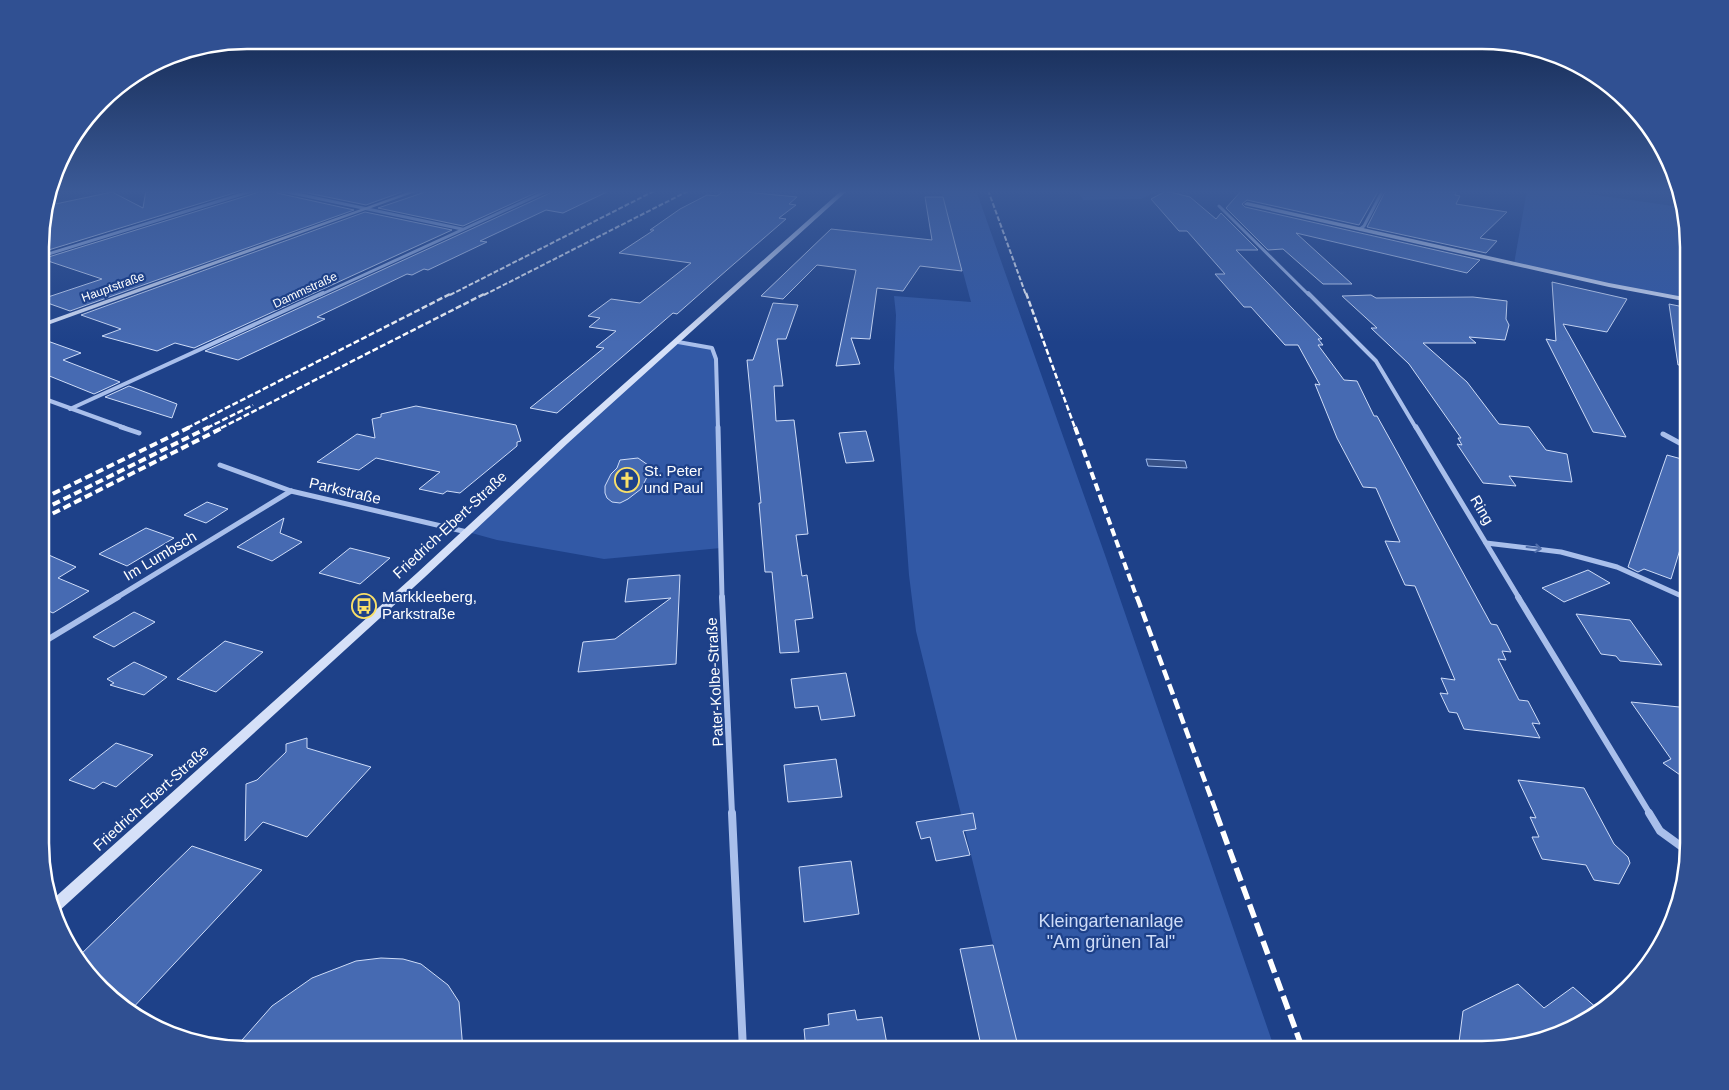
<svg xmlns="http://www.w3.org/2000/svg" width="1729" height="1090" font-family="Arial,sans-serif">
<rect width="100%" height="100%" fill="#1e4189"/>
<!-- green -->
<g fill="#3259a6">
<polygon points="941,190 965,190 967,193 977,193 1105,555 1275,1050 1019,1050 916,631 909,575 894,368 896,315 894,296 971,302"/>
<polygon points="1017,190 1159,190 1141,199 1083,200 1077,191"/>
<polygon points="1527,190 1561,190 1680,207 1689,234 1689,300 1514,264"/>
<polygon points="678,342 707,346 715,354 721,548 604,559 497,540 468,532"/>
</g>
<!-- water -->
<polygon fill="#375187" stroke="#9cb9ed" points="1146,459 1185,461 1187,468 1148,466"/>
<!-- building -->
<g fill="#466ab2" stroke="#cedcf8">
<polygon points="146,190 244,190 42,252 42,220 46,206 112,192 143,208"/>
<polygon points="258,190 275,190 277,193 354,210 70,311 42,301 42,299 102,279 42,259 256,193"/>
<polygon points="293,190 387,190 402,192 366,205"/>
<polygon points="431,190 542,190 463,226 378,208"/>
<polygon points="552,190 611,190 563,213 546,210 480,241 487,242 428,270 424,269 412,275 407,274 317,317 325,319 238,360 205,351 550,193"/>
<polygon points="725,190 797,197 789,204 796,205 779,218 786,219 727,270 677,314 673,313 658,326 557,413 530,408 604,348 596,347 616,331 589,327 600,318 588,316 611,299 640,303 691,263 619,253 654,230 650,230 680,209 707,195 717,196"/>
<polygon points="1242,190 1309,190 1343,193 1343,190 1379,190 1359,225 1247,200 1242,204 1245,207 1480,260 1467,273 1296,233 1352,284 1323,284 1283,249 1268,250 1226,208"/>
<polygon points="1386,190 1457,190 1455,195 1460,196 1456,204 1507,212 1480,238 1497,241 1486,253 1367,227"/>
<polygon points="1166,191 1190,197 1216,219 1221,213 1258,250 1236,250 1322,339 1318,339 1323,345 1318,345 1344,380 1357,381 1374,416 1377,416 1397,452 1491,624 1497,625 1511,652 1502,651 1506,660 1498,659 1519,700 1528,701 1540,724 1532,723 1540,738 1464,729 1457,713 1449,712 1440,693 1448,694 1441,678 1455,680 1415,586 1405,585 1385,541 1400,542 1376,488 1363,487 1337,438 1315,384 1320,385 1298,345 1285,345 1251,307 1244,307 1215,274 1225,274 1187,231 1179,231 1151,199"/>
<polygon points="925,197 943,197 962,271 920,266 903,291 877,288 870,339 851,338 860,364 836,366 856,270 817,265 783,299 761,296 831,229 932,240"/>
<polygon points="365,212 452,230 194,348 175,343 157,351 102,336 121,329 81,315"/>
<polygon points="1552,282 1627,299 1607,332 1563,324 1626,437 1593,432 1546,339 1556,341"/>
<polygon points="1371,295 1376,298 1473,297 1507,301 1506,319 1509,325 1505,340 1469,337 1476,343 1423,343 1467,382 1499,424 1529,427 1546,450 1567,454 1572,482 1509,476 1516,486 1483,483 1457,444 1462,445 1458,438 1461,438 1409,364 1371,328 1377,328 1342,296"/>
<polygon points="773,303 798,305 786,339 777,339 783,386 774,386 776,421 794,420 808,534 796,535 802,576 807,575 813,618 795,620 799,652 780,653 772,572 765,572 759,503 761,503 747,360 753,360"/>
<polygon points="1669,304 1689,308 1689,364 1678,365"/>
<polygon points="42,339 81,353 63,360 120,382 94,394 42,373"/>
<polygon points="129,386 177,404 172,418 105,397"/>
<polygon points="416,406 516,425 521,441 517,442 517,446 460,493 447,491 443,494 419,489 440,472 376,458 359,470 317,462 357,434 375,438 372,419 381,417 381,414"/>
<polygon points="866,431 874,461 846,463 839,433"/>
<polygon points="1667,455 1689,461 1689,520 1671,579 1644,569 1638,572 1628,567"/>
<polygon points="638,458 648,465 649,473 641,489 628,499 620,503 612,502 607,498 605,493 605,486 611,474 617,468 620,460"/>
<polygon points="207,502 228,509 206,523 184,515"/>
<polygon points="284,518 280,533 302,542 272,561 237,547"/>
<polygon points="146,528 174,538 127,566 99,554"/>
<polygon points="350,548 390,558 360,584 319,573"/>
<polygon points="42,552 76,567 58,578 89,591 53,613 42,608"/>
<polygon points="1588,570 1610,583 1564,602 1542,588"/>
<polygon points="680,575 676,664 578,672 583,642 615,639 671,598 625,602 628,579"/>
<polygon points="134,612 155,622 114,647 93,637"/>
<polygon points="1576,614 1630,620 1662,665 1620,661 1616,656 1601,654"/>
<polygon points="225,641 263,652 216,692 177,679"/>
<polygon points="134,662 167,677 144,695 110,685 114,683 107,679"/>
<polygon points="846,673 855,716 821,720 818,706 795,708 791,679"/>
<polygon points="1631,702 1689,708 1689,785 1683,777 1663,763 1671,759"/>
<polygon points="307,738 307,748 371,767 307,837 263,822 245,841 246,784 257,780 286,752 286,744"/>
<polygon points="116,743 153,755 116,787 103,782 94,789 69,780"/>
<polygon points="836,759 842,797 788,802 784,765"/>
<polygon points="1518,780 1584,788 1614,844 1628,857 1630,863 1619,884 1594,880 1586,865 1542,859 1532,837 1539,837 1530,817 1536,818"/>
<polygon points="973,813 976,829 963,831 970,855 936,861 930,837 921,839 916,822"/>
<polygon points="192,846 262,870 129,1012 76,959"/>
<polygon points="851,861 859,914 804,922 799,867"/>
<polygon points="993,945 1019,1050 982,1050 960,949"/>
<polygon points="381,958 403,959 421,964 448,985 459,1002 463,1050 235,1048 272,1006 312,978 356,961"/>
<polygon points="1518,984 1544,1008 1573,987 1599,1010 1585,1022 1495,1050 1458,1050 1463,1011"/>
<polygon points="855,1010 857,1020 882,1017 888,1050 806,1050 804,1029 829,1025 828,1014"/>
</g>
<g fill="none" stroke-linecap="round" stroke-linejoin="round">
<!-- street-far4 -->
<g stroke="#a9bfeb" stroke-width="3">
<polyline points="278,190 462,229"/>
<polyline points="51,192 58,190"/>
<polyline points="1219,206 1309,295"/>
<polyline points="1360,229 1364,226 1383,190"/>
<polyline points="42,256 255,190"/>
<polyline points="320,295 549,190"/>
</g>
<!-- street-far3 -->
<g stroke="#a9bfeb" stroke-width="4">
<polyline points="1308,293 1376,361 1416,428"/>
<polyline points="678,342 712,348 716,359 718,428"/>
<polyline points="42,398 125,428"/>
<polyline points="70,409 323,293"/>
</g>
<!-- street-far2 -->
<g stroke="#a9bfeb" stroke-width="5">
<polyline points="121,427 139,433"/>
<polyline points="718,427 722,598"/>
<polyline points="1416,427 1519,598"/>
<polyline points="1663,434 1689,448"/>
<polyline points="220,465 291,491 467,532"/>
<polyline points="1486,543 1561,552 1617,567 1686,598"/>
<polyline points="116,598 291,491"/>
</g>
<!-- street-far1 -->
<g stroke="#a9bfeb" stroke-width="6">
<polyline points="722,597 732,814"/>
<polyline points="1518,597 1650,814"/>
<polyline points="1683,597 1689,599"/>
<polyline points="42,643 118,597"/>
</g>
<!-- street -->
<g stroke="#a9bfeb" stroke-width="8">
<polyline points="732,813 743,1050"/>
<polyline points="1649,813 1660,831 1689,852"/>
</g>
<!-- secondary -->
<g fill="#d5e0f8" fill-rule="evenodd">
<polygon points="414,190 421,190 42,327 42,323"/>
<polygon points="842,190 848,190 568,443 425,577 58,912 53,899 417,573 562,439"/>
<polygon points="1247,202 1609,283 1689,298 1689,302 1609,287 1245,205 1244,204"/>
</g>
<!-- rail-far4 -->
<g stroke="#fff" stroke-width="2" stroke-dasharray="5 2" stroke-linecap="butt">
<polyline points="988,190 1026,295"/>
<polyline points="450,295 656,190"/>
<polyline points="484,295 690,190"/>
</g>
<!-- rail-far3 -->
<g stroke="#fff" stroke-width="2.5" stroke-dasharray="6 2.5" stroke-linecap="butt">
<polyline points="1026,293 1075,428"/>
<polyline points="187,428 452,293"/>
<polyline points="207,428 253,405"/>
<polyline points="221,428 486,293"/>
</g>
<!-- rail-far2 -->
<g stroke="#fff" stroke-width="4" stroke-dasharray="8 4" stroke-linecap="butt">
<polyline points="1075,427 1137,598"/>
<polyline points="42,499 190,427"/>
<polyline points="42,510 209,427"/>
<polyline points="42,519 224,427"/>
</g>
<!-- rail-far1 -->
<polyline stroke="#fff" stroke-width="4.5" stroke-dasharray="11 4.5" stroke-linecap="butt" points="1137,597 1217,814"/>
<!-- rail -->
<polyline stroke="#fff" stroke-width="5.5" stroke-dasharray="14 5.5" stroke-linecap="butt" points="1216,813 1303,1050"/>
</g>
<!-- one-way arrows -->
<defs><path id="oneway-shaft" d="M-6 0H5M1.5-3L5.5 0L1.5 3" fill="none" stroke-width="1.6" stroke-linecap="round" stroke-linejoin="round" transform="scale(1.25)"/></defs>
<use stroke="#4f6dab" href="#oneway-shaft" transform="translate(1534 548) rotate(7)"/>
<!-- sky -->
<linearGradient id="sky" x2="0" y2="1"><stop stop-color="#10244b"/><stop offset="0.56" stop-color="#3b5a97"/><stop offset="1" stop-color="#3b5a97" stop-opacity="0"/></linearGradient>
<rect width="1729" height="342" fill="url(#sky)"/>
<!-- icons -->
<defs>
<symbol id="church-ring" viewBox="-11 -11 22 22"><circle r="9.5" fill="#1e4189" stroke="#fae068" stroke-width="1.5"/><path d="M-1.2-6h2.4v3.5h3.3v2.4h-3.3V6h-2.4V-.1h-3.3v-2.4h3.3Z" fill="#fae068"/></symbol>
<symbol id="bus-ring" viewBox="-11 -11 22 22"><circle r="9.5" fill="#1e4189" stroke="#fae068" stroke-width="1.5"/><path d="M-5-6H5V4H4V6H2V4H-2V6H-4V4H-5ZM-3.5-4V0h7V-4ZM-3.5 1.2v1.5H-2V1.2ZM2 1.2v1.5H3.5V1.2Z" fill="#fae068"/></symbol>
</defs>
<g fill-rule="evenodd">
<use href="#church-ring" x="613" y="466" width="28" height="28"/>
<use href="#bus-ring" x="350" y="592" width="28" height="28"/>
</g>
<g text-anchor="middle" stroke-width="4.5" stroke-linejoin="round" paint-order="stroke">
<!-- far-street labels -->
<g font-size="12" fill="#fff" stroke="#1e4189">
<text transform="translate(113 287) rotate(-20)" y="4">Hauptstraße</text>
<text transform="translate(305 290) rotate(-25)" y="4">Dammstraße</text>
</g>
<!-- poi labels -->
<g font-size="15" fill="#fff" stroke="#1e4189" text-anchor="start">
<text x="644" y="476">St. Peter<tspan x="644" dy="17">und Paul</tspan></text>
<text x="382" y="602">Markkleeberg,<tspan x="382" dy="17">Parkstraße</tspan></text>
</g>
<!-- street labels -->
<g font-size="15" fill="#fff" stroke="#1e4189">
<text transform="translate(345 491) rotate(13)" y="5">Parkstraße</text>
<text transform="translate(1482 510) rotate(59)" y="5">Ring</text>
<text transform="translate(450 525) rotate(-43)" y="5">Friedrich-Ebert-Straße</text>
<text transform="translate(160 556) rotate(-31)" y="5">Im Lumbsch</text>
<text transform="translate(715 682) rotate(-93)" y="5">Pater-Kolbe-Straße</text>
<text transform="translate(151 798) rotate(-42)" y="5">Friedrich-Ebert-Straße</text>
</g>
<!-- near-park labels -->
<g font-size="18" fill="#cedcf8" stroke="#1e4189">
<text x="1111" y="927">Kleingartenanlage<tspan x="1111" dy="21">"Am grünen Tal"</tspan></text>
</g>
</g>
<!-- crop -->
<path d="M0 0H1729V1090H0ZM247 49H1482A198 198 0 0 1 1680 247V843A198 198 0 0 1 1482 1041H247A198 198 0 0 1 49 843V247A198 198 0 0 1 247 49Z" fill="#305092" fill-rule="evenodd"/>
<path fill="none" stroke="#fff" stroke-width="2.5" d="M247 49H1482A198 198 0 0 1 1680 247V843A198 198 0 0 1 1482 1041H247A198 198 0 0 1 49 843V247A198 198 0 0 1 247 49Z"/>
</svg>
